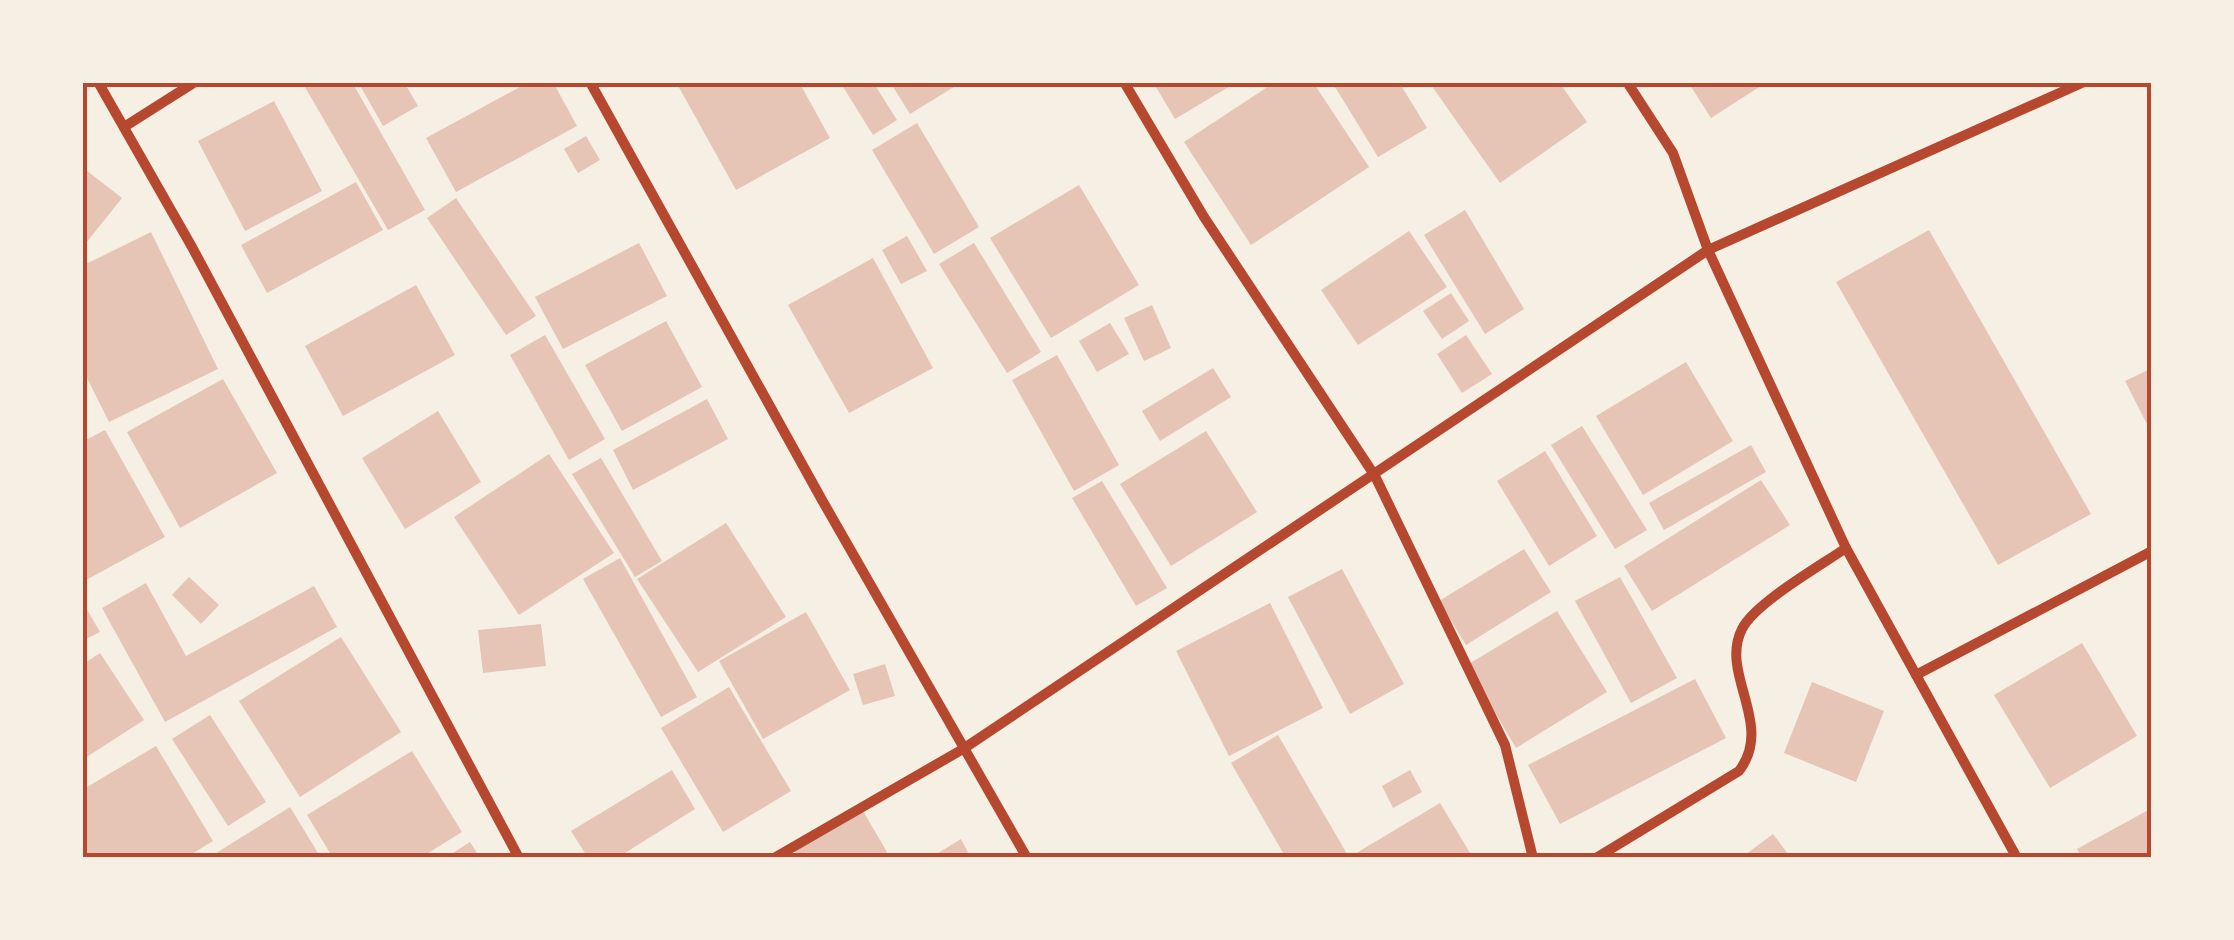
<svg xmlns="http://www.w3.org/2000/svg" width="2234" height="940" font-family="'Work Sans',sans-serif">
<rect width="100%" height="100%" fill="#f6efe4"/>
<!-- building -->
<g fill="#e6c5b7">
<polygon points="302,82 352,82 425,210 388,230"/>
<polygon points="358,82 404,82 418,106 383,126"/>
<polygon points="529,82 553,82 577,126 456,192 426,138"/>
<polygon points="676,82 799,82 830,138 736,190"/>
<polygon points="840,82 873,82 897,120 873,135"/>
<polygon points="890,82 962,82 910,114"/>
<polygon points="1153,82 1237,82 1175,119"/>
<polygon points="1275,82 1313,82 1369,167 1251,245 1184,142"/>
<polygon points="1332,82 1399,82 1427,128 1378,157"/>
<polygon points="1429,82 1559,82 1587,122 1500,183"/>
<polygon points="1688,82 1767,82 1711,118"/>
<polygon points="274,101 322,191 245,231 198,141"/>
<polygon points="917,123 979,227 934,254 872,150"/>
<polygon points="586,136 600,160 578,173 564,149"/>
<polygon points="82,167 122,198 82,248"/>
<polygon points="356,182 383,230 267,293 241,245"/>
<polygon points="1079,185 1139,285 1051,338 990,238"/>
<polygon points="456,198 536,316 506,335 427,218"/>
<polygon points="1465,210 1524,309 1485,334 1424,235"/>
<polygon points="1929,230 2091,514 1998,565 1836,282"/>
<polygon points="1409,231 1447,287 1358,345 1321,290"/>
<polygon points="151,232 218,369 109,422 82,368 82,266"/>
<polygon points="907,236 927,271 901,284 882,250"/>
<polygon points="639,243 667,296 563,349 535,297"/>
<polygon points="974,243 1041,352 1007,373 939,264"/>
<polygon points="873,258 933,368 849,413 788,305"/>
<polygon points="416,285 455,355 343,416 305,346"/>
<polygon points="1451,293 1469,321 1442,339 1423,311"/>
<polygon points="1152,305 1171,348 1144,361 1124,318"/>
<polygon points="666,321 702,387 622,431 585,365"/>
<polygon points="1110,323 1129,354 1097,372 1079,341"/>
<polygon points="545,335 605,439 569,460 510,355"/>
<polygon points="1466,335 1492,374 1462,393 1437,354"/>
<polygon points="1057,355 1119,465 1074,491 1012,380"/>
<polygon points="1686,362 1733,441 1643,495 1596,416"/>
<polygon points="1213,368 1231,397 1160,441 1142,411"/>
<polygon points="2152,368 2152,434 2125,381"/>
<polygon points="223,379 277,473 180,528 127,432"/>
<polygon points="707,399 728,439 633,490 613,450"/>
<polygon points="438,411 481,482 405,529 362,458"/>
<polygon points="1582,426 1647,530 1615,549 1551,445"/>
<polygon points="105,430 165,537 86,580 82,574 82,442"/>
<polygon points="1206,431 1257,512 1171,566 1120,484"/>
<polygon points="1751,445 1766,472 1664,530 1649,503"/>
<polygon points="1545,451 1597,536 1549,566 1497,481"/>
<polygon points="549,454 614,553 519,615 454,517"/>
<polygon points="601,458 662,561 635,577 572,474"/>
<polygon points="1761,480 1790,525 1652,611 1624,566"/>
<polygon points="1102,481 1167,588 1136,606 1072,498"/>
<polygon points="726,523 786,617 698,672 637,579"/>
<polygon points="1524,549 1551,592 1466,645 1439,601"/>
<polygon points="620,558 697,697 661,717 583,579"/>
<polygon points="1342,569 1404,684 1350,714 1288,597"/>
<polygon points="189,577 219,605 201,624 172,595"/>
<polygon points="1620,577 1677,678 1631,703 1575,601"/>
<polygon points="146,583 186,656 314,586 337,627 165,722 102,608"/>
<polygon points="82,601 100,632 82,641"/>
<polygon points="1270,603 1323,708 1229,756 1176,651"/>
<polygon points="1557,611 1607,692 1516,748 1467,665"/>
<polygon points="806,612 850,690 763,739 719,661"/>
<polygon points="541,624 546,666 483,673 478,630"/>
<polygon points="341,637 401,732 300,797 239,701"/>
<polygon points="2082,643 2137,736 2050,788 1994,695"/>
<polygon points="100,653 144,720 82,760 82,665"/>
<polygon points="885,664 895,696 863,705 853,674"/>
<polygon points="1695,679 1726,738 1560,824 1528,765"/>
<polygon points="1812,682 1884,711 1856,782 1784,753"/>
<polygon points="729,687 791,791 723,832 661,728"/>
<polygon points="210,715 266,802 228,826 172,739"/>
<polygon points="1278,735 1347,854 1341,858 1286,858 1231,763"/>
<polygon points="156,746 213,841 185,858 87,858 82,850 82,790"/>
<polygon points="412,751 462,832 420,858 333,858 307,815"/>
<polygon points="672,770 695,809 617,858 588,858 571,831"/>
<polygon points="1410,770 1422,792 1393,808 1382,786"/>
<polygon points="1440,803 1473,858 1348,858"/>
<polygon points="290,807 321,858 208,858"/>
<polygon points="2152,808 2152,858 2082,858 2077,849"/>
<polygon points="863,811 887,852 879,858 799,858 795,851"/>
<polygon points="1773,834 1791,858 1741,858"/>
<polygon points="961,839 971,858 930,858"/>
<polygon points="470,842 480,858 445,858"/>
</g>
<g fill="none" stroke-linecap="round" stroke-linejoin="round">
<!-- minor -->
<g stroke="#b5482f" stroke-width="10">
<polyline points="98,82 192,247 519,858"/>
<polyline points="590,82 822,500 1027,858"/>
<polyline points="1124,82 1204,217 1375,476 1505,745 1533,858"/>
<polyline points="1627,82 1673,153 1708,250 1846,548 2017,858"/>
<polyline points="124,127 195,82"/>
<polyline points="1916,675 2152,551"/>
<polyline points="774,858 963,749 1708,250 2084,82"/>
<path d="M1596 858 1739 771C1775 724 1719 674 1742 629 1755 603 1820 566 1846 548"/>
</g>
</g>
<!-- border -->
<rect width="2234" height="940" fill="none" stroke="#f6efe4" stroke-width="170"/>
<rect x="85" y="85" width="2064" height="770" fill="none" stroke="#b5482f" stroke-width="4"/>
</svg>
